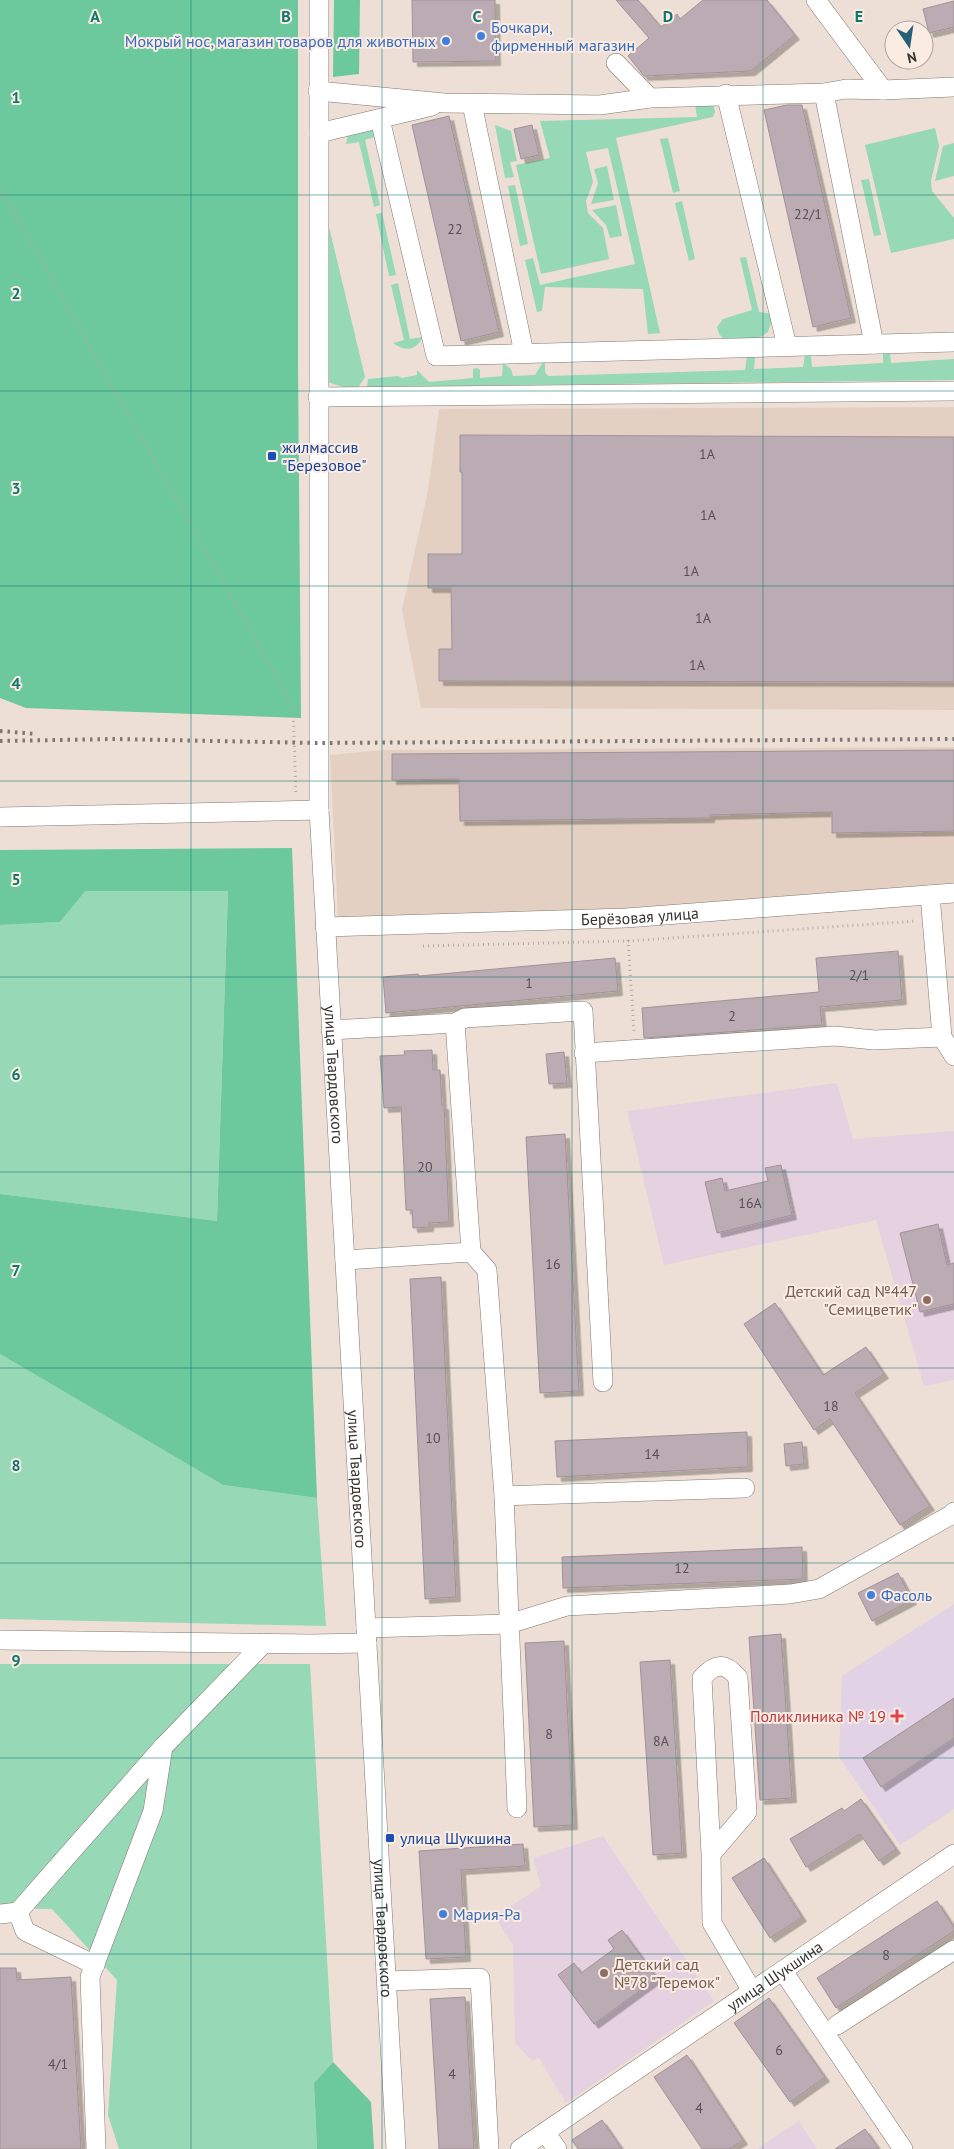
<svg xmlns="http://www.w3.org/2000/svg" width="954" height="2149" font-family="'PT Sans',sans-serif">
<defs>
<filter id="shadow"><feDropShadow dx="4.5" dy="4.5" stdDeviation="0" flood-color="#0004"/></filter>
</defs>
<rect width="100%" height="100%" fill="#eddfd5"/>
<!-- built -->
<g fill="#e4d0c2">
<polygon points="954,407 954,710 421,708 402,610 428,490 439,409"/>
<polygon points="954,747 954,886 626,912 338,918 330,755 383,750"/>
</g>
<!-- education -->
<g fill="#e6d1e0">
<polygon points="837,1083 853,1139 954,1131 954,1380 924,1386 876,1220 664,1265 627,1111"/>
<polygon points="603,1836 714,2001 566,2103 539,2058 532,2061 515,2043 513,1945 495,1917 541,1886 533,1858"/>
<polygon points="799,2121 817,2149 757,2149"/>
</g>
<!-- medical -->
<polygon fill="#e2d2e5" points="954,1604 954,1809 900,1845 839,1757 842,1676"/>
<!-- green -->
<g fill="#97d8b7">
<polygon points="695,104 713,104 715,112 713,117 616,138 660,333 648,334 643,289 545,287 542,311 537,312 525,260 533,258 540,285 635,264 608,148 586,152 593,182 586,201 588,213 603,228 609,259 541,274 516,165 550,158 540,121 697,117"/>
<polygon points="495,125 511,131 517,161 510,162 514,177 505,178"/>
<polygon points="364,127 374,131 378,136 365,140 380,205 374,207 359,142 346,144 348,135"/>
<polygon points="935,128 939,146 931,181 932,191 954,218 954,239 891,253 865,145"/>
<polygon points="668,138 680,191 673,193 660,139"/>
<polygon points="954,143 954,176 935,181 943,146"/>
<polygon points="607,166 614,200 591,204 598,183 594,169"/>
<polygon points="869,179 881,235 874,236 861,180"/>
<polygon points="515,185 528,244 520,246 508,186"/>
<polygon points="682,201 695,259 689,261 675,203"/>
<polygon points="616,205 622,236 610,238 606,225 592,210"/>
<polygon points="324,206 365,377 356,391 327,382"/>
<polygon points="382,213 396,275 389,276 376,214"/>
<polygon points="746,257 759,312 774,314 768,332 759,338 723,338 719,334 717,327 723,319 752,310 740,258"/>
<path d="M398 283 410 339 423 337C415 351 406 352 393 343L404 340 391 285Z"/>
<polygon points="883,350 890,352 891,363 954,359 954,380 367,387 368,379 398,376 402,378 417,375 417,370 429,382 473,378 473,369 477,368 480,370 480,378 502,376 503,363 511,369 513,376 535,375 543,362 545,363 545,372 548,376 745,370 747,356 751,356 755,358 754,369 803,367 805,354 808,352 811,356 812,367 883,363"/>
<polygon points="84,891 228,891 217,1221 0,1194 0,925 60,922"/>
<polygon points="0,1354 223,1485 317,1498 326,1626 0,1619"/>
<polygon points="0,1664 310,1664 333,2062 314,2083 317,2149 119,2149 108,2115 117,1980 52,1909 0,1908"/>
</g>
<!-- forest -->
<g fill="#6bc99d">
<polygon points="0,0 298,0 298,365 301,718 26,708 0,698"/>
<polygon points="334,0 360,0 359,74 333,77"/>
<polygon points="292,848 317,1498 223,1485 0,1354 0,1194 217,1221 228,891 85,891 60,922 0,925 0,850"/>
<polygon points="333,2062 371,2102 374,2149 317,2149 314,2083"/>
</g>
<!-- building -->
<g fill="#bbabb2" stroke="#a19299" filter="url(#shadow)">
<polygon points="412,0 495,0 496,61 413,62"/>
<polygon points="616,0 638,0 661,27 677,14 680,19 703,0 767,0 795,35 751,71 644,76 628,56 649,38"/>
<polygon points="954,1 954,27 929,33 923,9"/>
<polygon points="787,105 802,105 851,318 813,327 764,110"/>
<polygon points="449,116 499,332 461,341 412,125"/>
<polygon points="532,125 539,155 521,159 514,129"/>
<polygon points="460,435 954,437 954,682 439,681 439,649 452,649 451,588 428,588 428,554 462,554 462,472 460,472"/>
<polygon points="954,750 954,831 832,833 832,812 710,815 710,818 460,821 459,779 392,780 392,754"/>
<polygon points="898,951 902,1000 820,1007 822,1025 644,1038 642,1008 819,992 816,958"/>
<polygon points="615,958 618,991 386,1013 383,977 418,974 419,976"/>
<polygon points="432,1050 433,1070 440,1070 442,1105 444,1105 449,1222 429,1223 429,1227 413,1228 412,1210 406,1210 401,1107 384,1108 380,1056 405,1055 404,1051"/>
<polygon points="564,1052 567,1083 549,1084 546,1054"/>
<polygon points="565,1134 579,1391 540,1393 526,1137"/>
<polygon points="781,1165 792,1215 717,1233 705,1182 722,1178 725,1191 768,1181 765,1168"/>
<polygon points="938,1224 947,1265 954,1263 954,1304 920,1312 900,1233"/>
<polygon points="441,1277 456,1597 425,1599 410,1279"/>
<polygon points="775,1303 823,1375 866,1347 884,1374 855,1393 930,1506 900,1525 830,1419 814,1430 744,1324"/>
<polygon points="747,1432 748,1467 557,1477 555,1441"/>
<polygon points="802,1442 804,1464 786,1466 784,1444"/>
<polygon points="802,1547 803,1579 563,1588 562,1557"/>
<polygon points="898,1573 912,1600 872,1621 858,1593"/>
<polygon points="781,1634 792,1798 760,1800 749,1637"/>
<polygon points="564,1641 573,1825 534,1827 525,1643"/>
<polygon points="670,1660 682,1853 653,1855 640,1662"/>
<polygon points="954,1698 954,1738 881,1787 863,1758"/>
<polygon points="861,1799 896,1849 879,1861 860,1834 806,1867 790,1839 842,1808 844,1811"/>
<polygon points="523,1844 525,1866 461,1870 466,1957 426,1959 419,1851"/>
<polygon points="764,1858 802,1917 770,1938 732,1878"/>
<polygon points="937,1901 954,1927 954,1931 836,2008 817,1978"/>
<polygon points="622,1930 657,1978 594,2024 558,1975 574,1963 581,1973 614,1949 608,1940"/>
<polygon points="0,1968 16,1968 17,1980 71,1977 81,2149 0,2149"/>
<polygon points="465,1997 474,2149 439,2149 430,1999"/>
<polygon points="769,1998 825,2077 790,2102 734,2023"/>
<polygon points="687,2055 743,2140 729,2149 702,2149 654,2077"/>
<polygon points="602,2120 622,2149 578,2149 572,2140"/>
<polygon points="865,2129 879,2149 835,2149"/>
</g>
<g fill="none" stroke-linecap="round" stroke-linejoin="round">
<defs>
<g id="minor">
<path id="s1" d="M319 0V810L396 2149"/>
<polyline points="816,0 883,90"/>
<polyline points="616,63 650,98"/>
<polyline points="318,91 444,103 600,105 650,98 824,93 846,89 883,90 954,87"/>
<polyline points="824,93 874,344"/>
<polyline points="726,94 787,346"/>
<polyline points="472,104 524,353"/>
<polyline points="380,119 436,356 954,342"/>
<polyline points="319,133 432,106"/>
<polyline points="318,397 954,391"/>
<polyline points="0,817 319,810"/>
<polyline points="930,895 942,1037 954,1056"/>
<path id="s2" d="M325 927 626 918 954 893"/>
<polyline points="331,1030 455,1023 465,1018 583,1011 603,1382"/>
<polyline points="584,1053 835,1036 874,1040 942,1037"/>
<polyline points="471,1252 487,1270 504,1496 517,1808"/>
<polyline points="345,1260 471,1252 455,1023"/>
<polyline points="504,1496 745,1488"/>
<polyline points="366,1628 509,1624 567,1606 790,1594 819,1589 951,1515 954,1512"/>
<polyline points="0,1640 311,1644 367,1643"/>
<path d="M711 1854 747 1812 738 1678C725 1662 715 1663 702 1678L711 1854 712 1923 752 1991"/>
<polyline points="18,1912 25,1931 95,1965"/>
<polyline points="0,1914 18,1912 163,1747 264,1643"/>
<polyline points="783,1971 903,2149"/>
<polyline points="387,1981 480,1978 489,2149"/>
<polyline points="837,2025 954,1950"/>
<polyline points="545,2132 557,2149"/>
<polyline points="96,2149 90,1977 153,1811 163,1747"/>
<path id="s3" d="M520 2149 954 1854"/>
</g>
</defs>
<!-- minor casing -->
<use href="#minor" stroke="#83776e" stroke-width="20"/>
<!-- path -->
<g stroke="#b4a9a1" stroke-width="3" stroke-dasharray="1 4" stroke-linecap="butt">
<polyline points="0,188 293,706 296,795"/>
<polyline points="628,940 634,1031"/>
<polyline points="423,946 628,941 916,921"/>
</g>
<!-- minor -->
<use href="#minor" stroke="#fff" stroke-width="19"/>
<!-- rail -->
<g stroke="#7e756f" stroke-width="4" stroke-dasharray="2.5 5" stroke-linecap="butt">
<polyline points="0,731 37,734"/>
<polyline points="0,741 114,739 317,743 954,739"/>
</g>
</g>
<!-- grid -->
<path fill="none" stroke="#0f766e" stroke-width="1" stroke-opacity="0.55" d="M191 0V2149M382 0V2149M572 0V2149M763 0V2149M0 195H954M0 391H954M0 586H954M0 781H954M0 977H954M0 1172H954M0 1368H954M0 1563H954M0 1758H954M0 1954H954"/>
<!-- markers -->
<g fill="#3f7fe0" stroke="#faece2" stroke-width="2">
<circle cx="481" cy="36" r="5"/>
<circle cx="446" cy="41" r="5"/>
<circle cx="871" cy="1595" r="5"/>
<circle cx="443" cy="1914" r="5"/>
</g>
<g fill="#1a4fb4" stroke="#faece2" stroke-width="2">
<rect x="267" y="451" width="10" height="10" rx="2.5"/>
<rect x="385" y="1833" width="10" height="10" rx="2.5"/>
</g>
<g fill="#8d6e63" stroke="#faece2" stroke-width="2">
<circle cx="927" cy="1300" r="5"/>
<circle cx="604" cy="1973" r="5"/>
</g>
<path fill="#e0444e" stroke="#faece2" stroke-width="2" d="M894.5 1708.5h5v5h5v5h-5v5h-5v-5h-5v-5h5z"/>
<g text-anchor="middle" stroke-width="4" stroke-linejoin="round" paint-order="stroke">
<!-- number labels -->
<g font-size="14" fill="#58504f">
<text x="808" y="219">22/1</text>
<text x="455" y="234">22</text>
<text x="707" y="459">1А</text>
<text x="708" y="520">1А</text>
<text x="691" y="576">1А</text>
<text x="703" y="623">1А</text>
<text x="697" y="670">1А</text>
<text x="859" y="980">2/1</text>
<text x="529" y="988">1</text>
<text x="732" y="1021">2</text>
<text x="425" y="1172">20</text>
<text x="750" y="1208">16А</text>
<text x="553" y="1269">16</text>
<text x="831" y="1411">18</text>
<text x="433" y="1443">10</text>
<text x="652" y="1459">14</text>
<text x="682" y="1573">12</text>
<text x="549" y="1739">8</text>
<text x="661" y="1746">8А</text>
<text x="886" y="1960">8</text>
<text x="779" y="2055">6</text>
<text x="58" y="2069">4/1</text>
<text x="452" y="2079">4</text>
<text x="699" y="2113">4</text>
</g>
<!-- shop labels -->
<g font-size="16" fill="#366cbe" stroke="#faece2" text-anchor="start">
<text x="491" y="33">Бочкари,<tspan x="491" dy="18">фирменный магазин</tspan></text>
<text x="436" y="47" text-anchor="end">Мокрый нос, магазин товаров для животных</text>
<text x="881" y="1601">Фасоль</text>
<text x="453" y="1920">Мария-Ра</text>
</g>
<!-- transit labels -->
<g font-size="16" fill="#164399" stroke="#faece2" text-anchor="start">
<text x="282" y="453">жилмассив<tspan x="282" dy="18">"Березовое"</tspan></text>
<text x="400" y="1844">улица Шукшина</text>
</g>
<!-- street labels -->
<g font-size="16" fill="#37322e" stroke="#faece2">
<text dy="6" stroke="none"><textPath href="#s2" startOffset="315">Берёзовая улица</textPath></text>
<text dy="6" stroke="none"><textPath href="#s1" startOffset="1075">улица Твардовского</textPath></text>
<text dy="6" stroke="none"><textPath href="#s1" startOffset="1480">улица Твардовского</textPath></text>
<text dy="6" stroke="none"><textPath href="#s1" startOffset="1930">улица Твардовского</textPath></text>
<text dy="6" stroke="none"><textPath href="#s3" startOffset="308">улица Шукшина</textPath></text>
</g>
<!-- education labels -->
<g font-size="16" fill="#785e54" stroke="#faece2" text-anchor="end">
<text x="917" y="1297">Детский сад №447<tspan x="917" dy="18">"Семицветик"</tspan></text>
<text x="614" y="1970" text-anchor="start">Детский сад<tspan x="614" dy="18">№78 "Теремок"</tspan></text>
</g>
<!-- health labels -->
<g font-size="16" fill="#be3a42" stroke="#faece2" text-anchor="end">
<text x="886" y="1722">Поликлиника № 19</text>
</g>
</g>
<g font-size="16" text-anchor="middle" font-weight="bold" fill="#0f766e" stroke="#faece2" stroke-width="4" stroke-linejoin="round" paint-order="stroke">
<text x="95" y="22">A</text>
<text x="286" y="22">B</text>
<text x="477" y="22">C</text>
<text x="668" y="22">D</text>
<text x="859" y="22">E</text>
<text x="16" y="103">1</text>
<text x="16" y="299">2</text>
<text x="16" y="494">3</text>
<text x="16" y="689">4</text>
<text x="16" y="885">5</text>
<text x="16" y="1080">6</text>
<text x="16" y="1276">7</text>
<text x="16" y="1471">8</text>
<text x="16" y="1666">9</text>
</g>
<!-- north arrow -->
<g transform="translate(909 45) rotate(167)"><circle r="24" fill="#faece2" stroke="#aca29a"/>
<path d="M0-4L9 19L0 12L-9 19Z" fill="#255f78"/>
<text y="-8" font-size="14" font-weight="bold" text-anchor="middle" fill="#37322e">N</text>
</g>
</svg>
